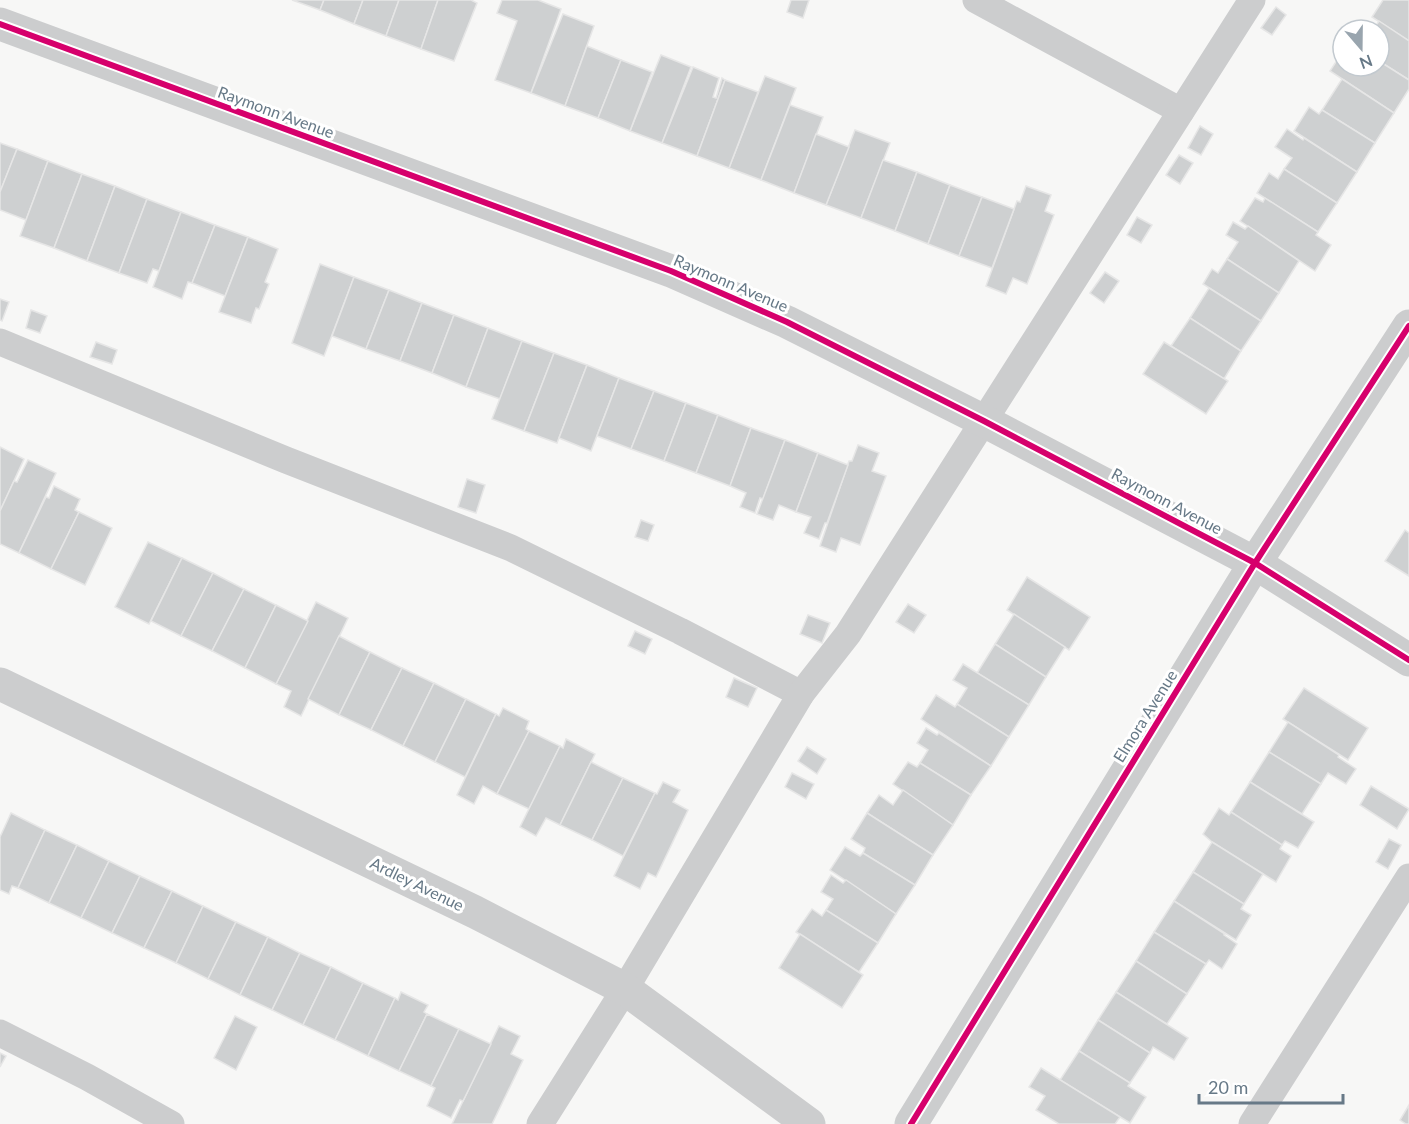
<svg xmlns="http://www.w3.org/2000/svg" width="1409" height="1124" font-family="Lato,sans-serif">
<rect width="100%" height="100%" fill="#f7f7f6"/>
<!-- building -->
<g fill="#ced0d1" stroke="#e6e6e6" stroke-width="1.5">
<polygon points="292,0 324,0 320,10"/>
<polygon points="324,0 363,0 354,24 320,10"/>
<polygon points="363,0 399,0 386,36 354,24"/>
<polygon points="399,0 438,0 421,49 386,36"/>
<polygon points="438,0 471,0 477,3 454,61 421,49"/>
<polygon points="502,0 538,0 561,9 531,93 495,80 517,21 497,13"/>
<polygon points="791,0 809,0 803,18 787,12"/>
<polygon points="1383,0 1409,0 1409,41 1372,17"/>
<polygon points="1276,7 1286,15 1272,35 1261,28"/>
<polygon points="563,14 594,26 565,106 531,93"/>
<polygon points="1379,21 1409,41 1409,80 1379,61 1379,30 1373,30"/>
<polygon points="587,46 621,60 598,118 565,106"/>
<polygon points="1343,51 1343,66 1379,66 1379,61 1409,80 1409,89 1394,113 1330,71"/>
<polygon points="661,55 691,67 662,143 630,131"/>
<polygon points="621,60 652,72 630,131 598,118"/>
<polygon points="693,67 719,78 713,97 716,98 722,78 725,80 697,156 662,143"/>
<polygon points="765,76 796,88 761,180 729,168"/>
<polygon points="1342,79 1394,113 1375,143 1322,110"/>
<polygon points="725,80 758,92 729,168 697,156"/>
<polygon points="790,105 823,117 794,193 761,180"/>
<polygon points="1309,107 1319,114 1322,110 1375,143 1357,172 1294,131"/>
<polygon points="1200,126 1213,134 1201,155 1188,148"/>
<polygon points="1287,129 1303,140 1304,138 1357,172 1337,203 1284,169 1292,158 1275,147"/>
<polygon points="855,130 890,143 861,218 826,205"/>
<polygon points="816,134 849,147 826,205 794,193"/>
<polygon points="0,143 17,149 0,192"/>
<polygon points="17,149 48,161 26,220 0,210 0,192"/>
<polygon points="1179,155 1193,163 1180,184 1166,175"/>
<polygon points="883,160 917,172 895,231 861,218"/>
<polygon points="48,161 82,174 54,248 20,236"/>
<polygon points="1284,169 1337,203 1318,232 1257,193 1269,173 1278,179"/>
<polygon points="917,172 950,185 928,244 895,231"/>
<polygon points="82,174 115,186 87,261 54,248"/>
<polygon points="950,185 982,197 959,256 928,244"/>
<polygon points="115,186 147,199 119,273 87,261"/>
<polygon points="1026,186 1051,195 1045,211 1054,215 1027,284 1013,278 1006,294 986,286 1017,201 1020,202"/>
<polygon points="982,197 1014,209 992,268 959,256"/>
<polygon points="1255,198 1263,202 1265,198 1318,232 1316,235 1331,245 1315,271 1240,221"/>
<polygon points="147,199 181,212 159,271 153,269 147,283 119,273"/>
<polygon points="181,212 215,225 192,283 188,282 182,299 153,287"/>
<polygon points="1137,217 1152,225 1141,243 1127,235"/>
<polygon points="1233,222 1245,229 1248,226 1299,261 1279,293 1227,259 1238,242 1226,235"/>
<polygon points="215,225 248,237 225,296 192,283"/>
<polygon points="248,237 278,249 265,282 269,284 259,309 256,308 251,323 219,312"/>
<polygon points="1227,259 1279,293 1261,321 1203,284 1212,269 1218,273"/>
<polygon points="320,264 354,277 324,356 292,343"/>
<polygon points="1105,272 1119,281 1104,303 1090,293"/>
<polygon points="354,277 389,290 366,349 332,336"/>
<polygon points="1209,288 1261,321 1241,351 1190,318"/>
<polygon points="389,290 422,303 400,361 366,349"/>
<polygon points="0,299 9,302 2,321 0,320"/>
<polygon points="422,303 454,315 432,373 400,361"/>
<polygon points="31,310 47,316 40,333 26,328"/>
<polygon points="454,315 488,328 466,387 432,373"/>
<polygon points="1190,318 1241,351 1224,379 1171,346"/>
<polygon points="488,328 522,341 500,399 466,387"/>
<polygon points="522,341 554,353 524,431 492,419"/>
<polygon points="96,342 117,350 112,364 90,357"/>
<polygon points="1164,342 1228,381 1206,414 1143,374"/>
<polygon points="554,353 587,365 557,443 524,431"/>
<polygon points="587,365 619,378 591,451 559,438"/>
<polygon points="619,378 654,391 631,449 597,436"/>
<polygon points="654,391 686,403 664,461 631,449"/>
<polygon points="686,403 718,415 696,473 664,461"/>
<polygon points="718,415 751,428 730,486 696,473"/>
<polygon points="751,428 785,440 763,499 760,498 755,513 740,507 746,493 730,486"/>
<polygon points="785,440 818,453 796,512 779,505 773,520 757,514"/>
<polygon points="858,445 879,453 872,471 886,476 860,545 841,538 836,552 820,546 849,461 852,461"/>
<polygon points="0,447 24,459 0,511"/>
<polygon points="818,453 848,465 827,523 825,523 819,539 804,533 811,517 796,512"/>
<polygon points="28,460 56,473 19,553 0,544 0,511 14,481 17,482"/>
<polygon points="467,479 485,485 476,513 458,507"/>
<polygon points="54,486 80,499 75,510 79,512 51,569 19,553 46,497 49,498"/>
<polygon points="79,512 112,528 85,585 51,569"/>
<polygon points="641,520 654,525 648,541 635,537"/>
<polygon points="1405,530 1409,533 1409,576 1385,561"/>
<polygon points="148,542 182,558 149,624 115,607"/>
<polygon points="182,558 213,573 181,636 151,621"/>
<polygon points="213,573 244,589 212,651 181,636"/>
<polygon points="1027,577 1090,617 1069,650 1007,610"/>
<polygon points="244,589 276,605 245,668 212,651"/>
<polygon points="316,602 348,618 301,716 284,707 291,691 276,684"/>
<polygon points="908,604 926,615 914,633 896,622"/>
<polygon points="276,605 308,621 276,684 245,668"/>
<polygon points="1014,614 1065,647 1046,677 995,644"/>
<polygon points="808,615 830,623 822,643 800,634"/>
<polygon points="635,631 652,639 645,654 628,646"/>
<polygon points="339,636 370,652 339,715 308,699"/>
<polygon points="995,644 1046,677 1029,705 977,673"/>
<polygon points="370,652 402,668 371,730 339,715"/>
<polygon points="963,664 1029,705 1009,737 957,704 967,688 953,680"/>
<polygon points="402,668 434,683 403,746 371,730"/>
<polygon points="734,678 757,688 748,707 726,697"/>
<polygon points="434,683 466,699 435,762 403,746"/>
<polygon points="1304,688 1368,728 1348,760 1283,719"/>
<polygon points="936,695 955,707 957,704 1009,737 991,766 921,719"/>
<polygon points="466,699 496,714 465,777 435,762"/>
<polygon points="503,708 529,721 526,729 529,731 497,794 483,786 474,804 457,795 496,714 499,716"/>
<polygon points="1288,722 1339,755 1338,757 1356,769 1346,784 1328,773 1321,784 1269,752"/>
<polygon points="926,728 937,735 939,733 991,766 971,795 920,763 928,750 917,743"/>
<polygon points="529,731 560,746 529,809 497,794"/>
<polygon points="566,739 595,754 560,825 546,818 536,836 520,827 560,746 563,748"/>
<polygon points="807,747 826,759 817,774 798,761"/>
<polygon points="1269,752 1321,784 1302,814 1250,782"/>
<polygon points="591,762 623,778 592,840 560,825"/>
<polygon points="908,762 917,767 920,763 971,795 953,825 893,784"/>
<polygon points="792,773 814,784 806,799 785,787"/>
<polygon points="623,778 655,793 623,856 592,840"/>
<polygon points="663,782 680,790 673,802 688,810 656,877 648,873 640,889 614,876 655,793 657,794"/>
<polygon points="1250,782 1314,822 1298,848 1285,841 1282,845 1231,812"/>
<polygon points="1371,786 1409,809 1397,829 1360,805"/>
<polygon points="903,790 953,825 933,855 867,813 879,795 893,805"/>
<polygon points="1219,808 1229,815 1231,812 1282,845 1280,849 1291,856 1276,882 1212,842 1203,834"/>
<polygon points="11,813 45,830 18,888 12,886 9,894 0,890 0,837"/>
<polygon points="867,813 933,855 915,885 863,853 865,848 851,839"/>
<polygon points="45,830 77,845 49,903 18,888"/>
<polygon points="1389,839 1401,845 1388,869 1376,862"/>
<polygon points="1212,842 1263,874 1244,904 1193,872"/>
<polygon points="77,845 109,861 81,918 49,903"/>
<polygon points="845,847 860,856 863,853 915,885 896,914 830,870"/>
<polygon points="109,861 140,876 112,933 81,918"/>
<polygon points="1193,872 1244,904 1241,909 1251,915 1236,940 1174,901"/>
<polygon points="831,875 843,883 846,880 896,914 878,943 826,910 833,899 821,892"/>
<polygon points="140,876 172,891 144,948 112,933"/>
<polygon points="172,891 203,906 176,963 144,948"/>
<polygon points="1174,901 1225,934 1224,935 1237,944 1222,969 1209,960 1206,964 1154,932"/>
<polygon points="203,906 236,922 208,979 176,963"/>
<polygon points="812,909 822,916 826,910 878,943 859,972 796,932"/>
<polygon points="236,922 268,937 240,995 208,979"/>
<polygon points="1154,932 1206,964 1187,994 1136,961"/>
<polygon points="800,934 863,975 842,1008 779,968"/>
<polygon points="268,937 300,953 272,1010 240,995"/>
<polygon points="300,953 331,967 303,1025 272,1010"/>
<polygon points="1136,961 1187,994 1167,1024 1116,992"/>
<polygon points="331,967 363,983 335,1040 303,1025"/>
<polygon points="363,983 395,998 368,1056 335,1040"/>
<polygon points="401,992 428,1005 424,1012 427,1014 399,1071 368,1056 395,998 398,1000"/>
<polygon points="1116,992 1188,1038 1174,1060 1153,1047 1150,1053 1098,1020"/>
<polygon points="427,1014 459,1029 431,1086 399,1071"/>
<polygon points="235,1016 257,1027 236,1070 214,1058"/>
<polygon points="1098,1020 1150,1053 1130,1083 1079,1051"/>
<polygon points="499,1026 520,1036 511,1054 523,1060 492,1124 452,1124"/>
<polygon points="459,1029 491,1044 463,1101 460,1100 451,1118 427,1106 435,1088 431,1086"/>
<polygon points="1079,1051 1130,1083 1128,1086 1146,1097 1130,1123 1060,1080"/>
<polygon points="0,1053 6,1056 0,1067"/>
<polygon points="1041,1068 1120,1117 1115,1124 1059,1124 1036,1110 1045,1096 1029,1087"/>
<polygon points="1409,1105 1409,1124 1406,1124 1400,1120"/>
</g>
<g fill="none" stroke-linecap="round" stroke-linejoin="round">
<!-- lane -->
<g stroke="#cccdce" stroke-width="27">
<polyline points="976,0 1181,111"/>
<polyline points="0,342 286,460 511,548 680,631 801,694"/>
<polyline points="0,1033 87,1077 171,1124"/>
<polyline points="540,1124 625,989 801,694 848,634 1252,0"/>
<polyline points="1252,1124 1409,877"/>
</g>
<!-- street -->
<g stroke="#cccdce" stroke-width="33">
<polyline points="0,24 671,271 787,322 984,421 1255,563 1409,660"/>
<polyline points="0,684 475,912 625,989 809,1124"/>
<polyline points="911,1124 1255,563 1409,326"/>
</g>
<defs>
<g id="cycleway">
<polyline points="0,24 671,271 787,322 984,421 1255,563 1409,660"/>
<polyline points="911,1124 1255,563 1409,326"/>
</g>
</defs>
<!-- cycleway casing -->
<use href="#cycleway" stroke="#fff" stroke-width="10"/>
<!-- cycleway -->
<use href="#cycleway" stroke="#d6006c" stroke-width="6"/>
</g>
<g text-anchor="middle" stroke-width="6" stroke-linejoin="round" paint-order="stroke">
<!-- street labels -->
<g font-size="16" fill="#677987" stroke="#fff">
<text transform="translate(276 112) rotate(20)" y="6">Raymonn Avenue</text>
<text transform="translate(731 283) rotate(23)" y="6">Raymonn Avenue</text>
<text transform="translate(1167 501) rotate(28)" y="6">Raymonn Avenue</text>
<text transform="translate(1145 716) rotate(-58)" y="6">Elmora Avenue</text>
<text transform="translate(417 884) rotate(26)" y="6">Ardley Avenue</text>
</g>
</g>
<!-- north arrow -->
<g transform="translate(1361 48) rotate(160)"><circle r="28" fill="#ffffff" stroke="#c2c9cf" stroke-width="1.5"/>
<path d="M0-4.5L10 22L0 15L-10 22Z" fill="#99a5ae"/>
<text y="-9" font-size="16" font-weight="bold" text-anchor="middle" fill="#677987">N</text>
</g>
<!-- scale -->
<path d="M1199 1094v9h144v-9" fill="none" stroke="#677987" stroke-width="3"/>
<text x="1208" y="1094" font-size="18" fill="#677987" stroke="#ffffff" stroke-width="4.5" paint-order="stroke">20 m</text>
</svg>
